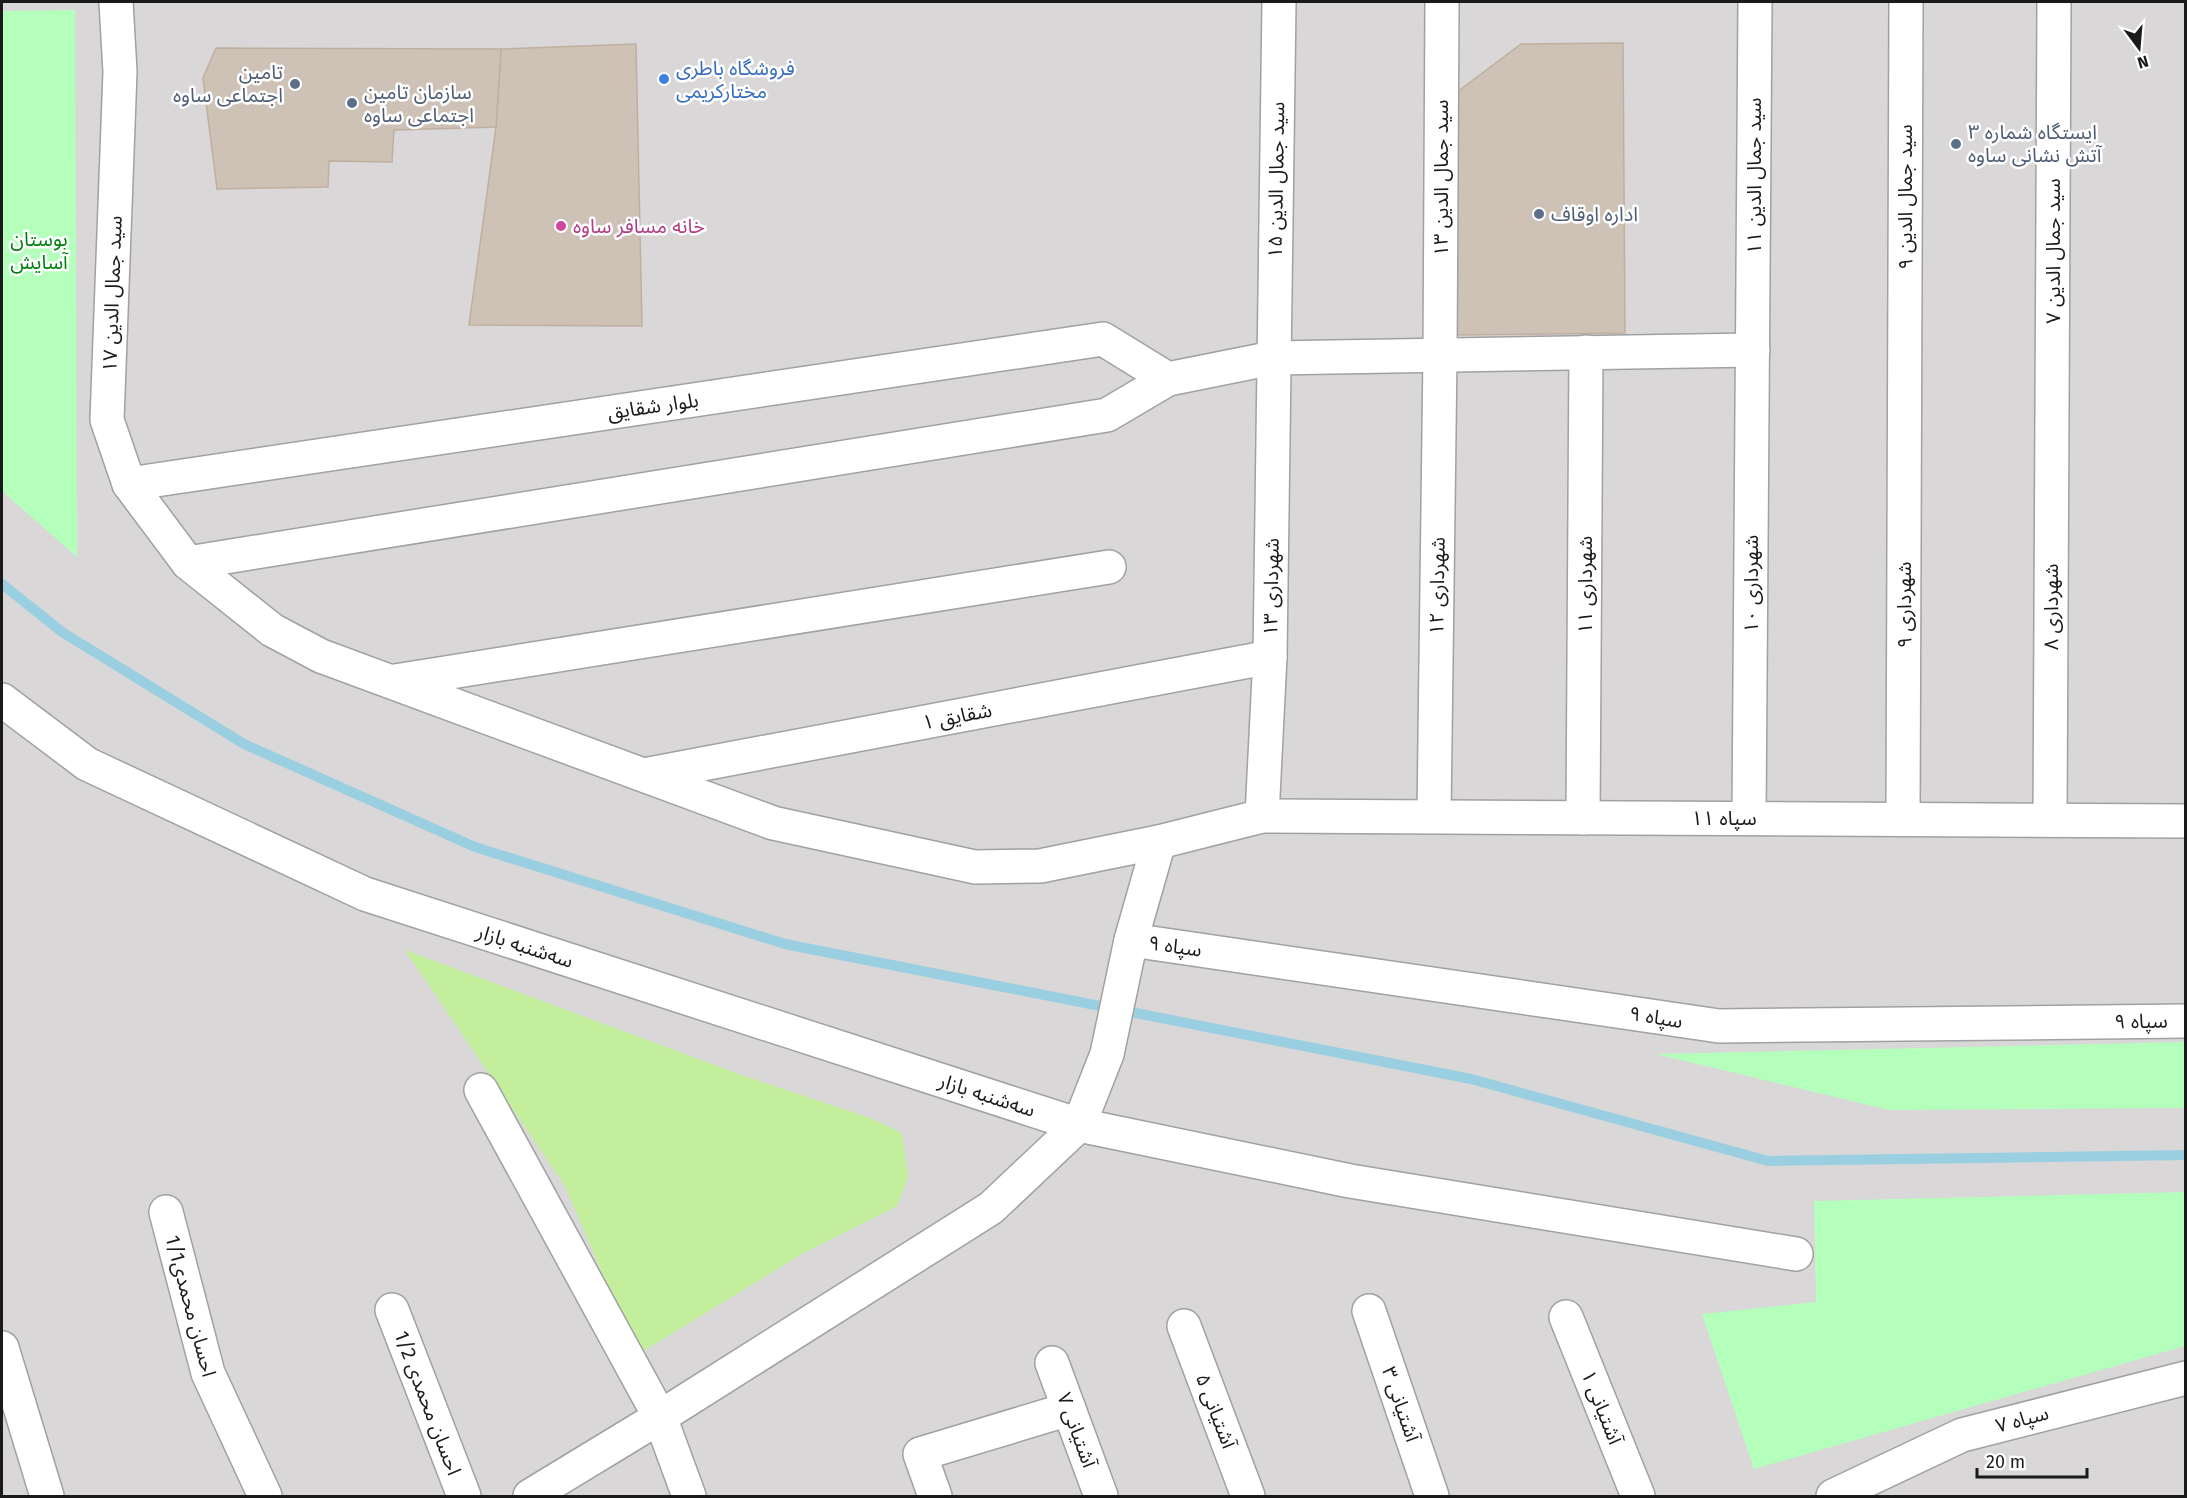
<svg xmlns="http://www.w3.org/2000/svg" width="2187" height="1498" font-family="'Fira Sans','Noto Sans Arabic',sans-serif">
<rect width="100%" height="100%" fill="#eee9de"/>
<!-- residential -->
<rect fill="#d9d7d7" x="2" y="2" width="2183" height="1494"/>
<!-- grass -->
<polygon fill="#c3ef9d" points="405,950 736,1073 870,1118 902,1133 908,1177 897,1206 802,1254 637,1355 565,1186"/>
<!-- park -->
<g fill="#b4ffbc">
<polygon points="75,10 77,557 2,491 2,11"/>
<polygon points="2185,1042 2185,1108 1889,1110 1656,1054"/>
<polygon points="2185,1192 2185,1346 1754,1469 1702,1314 1816,1302 1814,1201"/>
</g>
<g fill="none" stroke-linecap="round" stroke-linejoin="round">
<!-- stream -->
<polyline stroke="#99cfe1" stroke-width="10" points="2,584 62,632 244,744 475,847 785,944 1471,1079 1768,1161 2186,1155"/>
</g>
<!-- building -->
<g fill="#cec2b7" stroke="#c0af9f" stroke-width="1.5">
<polygon points="1623,43 1625,333 1455,335 1453,95 1521,44"/>
<polygon points="636,44 642,326 469,325 496,127 501,49"/>
<polygon points="216,48 501,49 496,127 394,130 392,162 329,161 328,187 217,189 203,78"/>
</g>
<g fill="none" stroke-linecap="round" stroke-linejoin="round">
<defs>
<g id="minor">
<polyline points="116,2 120,72 107,420 129,484 188,563 272,630 321,656 773,823 975,867 1040,866 1159,842 1262,816 2186,821"/>
<polyline points="129,484 1103,339 1168,379"/>
<polyline points="188,563 1107,415 1168,379 1273,358 1753,350"/>
<polyline points="395,681 1109,567"/>
<polyline points="2,700 87,764 365,894 1079,1125 1350,1181 1796,1254"/>
<polyline points="644,775 1270,657"/>
<polyline points="1262,816 1270,657 1279,2"/>
<polyline points="1434,816 1440,355 1442,2"/>
<polyline points="1583,818 1586,352"/>
<polyline points="1749,818 1755,2"/>
<polyline points="1903,819 1906,2"/>
<polyline points="2050,820 2054,2"/>
<polyline points="1131,940 1719,1026 2186,1021"/>
<polyline points="481,1090 660,1417 689,1496"/>
<polyline points="166,1212 208,1373 265,1496"/>
<polyline points="392,1310 464,1496"/>
<polyline points="1369,1311 1432,1496"/>
<polyline points="1566,1317 1638,1496"/>
<polyline points="1184,1326 1248,1496"/>
<polyline points="2,1348 47,1496"/>
<polyline points="1052,1363 1101,1496"/>
<polyline points="530,1496 660,1417 991,1208 1079,1125 1107,1054 1131,940 1159,842"/>
<polyline points="935,1496 920,1454 1069,1409"/>
<polyline points="1833,1496 1962,1435 2186,1378"/>
</g>
</defs>
<!-- minor casing -->
<use href="#minor" stroke="#a1a1a1" stroke-width="36"/>
<!-- minor -->
<use href="#minor" stroke="#fff" stroke-width="33"/>
</g>
<!-- markers -->
<circle fill="#3f7fe0" stroke="#fff" stroke-width="2" cx="664" cy="79" r="6"/>
<g fill="#5c6f8a" stroke="#fff" stroke-width="2">
<circle cx="295" cy="84" r="6"/>
<circle cx="352" cy="103" r="6"/>
<circle cx="1956" cy="144" r="6"/>
<circle cx="1539" cy="214" r="6"/>
</g>
<circle fill="#d1479c" stroke="#fff" stroke-width="2" cx="561" cy="226" r="6"/>
<g text-anchor="middle" stroke-width="5" stroke-linejoin="round" paint-order="stroke">
<!-- shop labels -->
<g font-size="20" fill="#366cbe" stroke="#fff" text-anchor="start">
<text x="676" y="75">فروشگاه باطری<tspan x="676" dy="23">مختارکریمی</tspan></text>
</g>
<!-- service labels -->
<g font-size="20" fill="#4e5e75" stroke="#fff" text-anchor="start">
<text x="283" y="79" text-anchor="end">تامین<tspan x="283" dy="23">اجتماعی ساوه</tspan></text>
<text x="364" y="99">سازمان تامین<tspan x="364" dy="23">اجتماعی ساوه</tspan></text>
<text x="1968" y="139">ایستگاه شماره ۳<tspan x="1968" dy="23">آتش نشانی ساوه</tspan></text>
<text x="1551" y="221">اداره اوقاف</text>
</g>
<!-- street labels -->
<g font-size="20" fill="#1a1a1a" stroke="#fff">
<text transform="translate(1754 176) rotate(-90)" y="7">سید جمال الدین ۱۱</text>
<text transform="translate(1441 178) rotate(-90)" y="7">سید جمال الدین ۱۳</text>
<text transform="translate(1276 180) rotate(-89)" y="7">سید جمال الدین ۱۵</text>
<text transform="translate(1905 197) rotate(-90)" y="7">سید جمال الدین ۹</text>
<text transform="translate(2053 251) rotate(-90)" y="7">سید جمال الدین ۷</text>
<text transform="translate(112 294) rotate(-88)" y="7">سید جمال الدین ۱۷</text>
<text transform="translate(653 406) rotate(-8)" y="7">بلوار شقایق</text>
<text transform="translate(1751 584) rotate(-90)" y="7">شهرداری ۱۰</text>
<text transform="translate(1585 585) rotate(-90)" y="7">شهرداری ۱۱</text>
<text transform="translate(1437 586) rotate(-89)" y="7">شهرداری ۱۲</text>
<text transform="translate(1271 587) rotate(-89)" y="7">شهرداری ۱۳</text>
<text transform="translate(1904 605) rotate(-90)" y="7">شهرداری ۹</text>
<text transform="translate(2051 607) rotate(-90)" y="7">شهرداری ۸</text>
<text transform="translate(957 716) rotate(-11)" y="7">شقایق ۱</text>
<text x="1724" y="825">سپاه ۱۱</text>
<text transform="translate(525 946) rotate(18)" y="7">سه‌شنبه بازار</text>
<text transform="translate(1175 946) rotate(8)" y="7">سپاه ۹</text>
<text transform="translate(1656 1017) rotate(9)" y="7">سپاه ۹</text>
<text transform="translate(2141 1021) rotate(-1)" y="7">سپاه ۹</text>
<text transform="translate(987 1095) rotate(18)" y="7">سه‌شنبه بازار</text>
<text transform="translate(191 1306) rotate(75)" y="7">احسان محمدی1/1</text>
<text transform="translate(428 1403) rotate(69)" y="7">احسان محمدی 1/2</text>
<text transform="translate(1401 1404) rotate(71)" y="7">آشتیانی ۳</text>
<text transform="translate(1602 1407) rotate(68)" y="7">آشتیانی ۱</text>
<text transform="translate(1216 1411) rotate(69)" y="7">آشتیانی ۵</text>
<text transform="translate(2022 1419) rotate(-15)" y="7">سپاه ۷</text>
<text transform="translate(1077 1430) rotate(70)" y="7">آشتیانی ۷</text>
</g>
<!-- hotel labels -->
<g font-size="20" fill="#b23c85" stroke="#fff" text-anchor="start">
<text x="573" y="233">خانه مسافر ساوه</text>
</g>
<!-- park labels -->
<g font-size="20" fill="#00810e" stroke="#fff">
<text x="39" y="246">بوستان<tspan x="39" dy="23">آسایش</tspan></text>
</g>
</g>
<!-- border -->
<rect width="2187" height="1498" fill="none" stroke="#1a1a1a" stroke-width="6"/>
<!-- north arrow -->
<g transform="translate(2139 48) rotate(164)" stroke="#ffffff" stroke-width="4.5" paint-order="stroke">
<path d="M0-4.5L10 22L0 15L-10 22Z" fill="#1a1a1a"/>
<text y="-9" font-size="16" font-weight="bold" text-anchor="middle" fill="#1a1a1a">N</text>
</g>
<!-- scale -->
<path d="M1977 1468v9h110v-9" fill="none" stroke="#1a1a1a" stroke-width="3"/>
<text x="1986" y="1468" font-size="18" fill="#1a1a1a" stroke="#ffffff" stroke-width="4.5" paint-order="stroke">20 m</text>
</svg>
